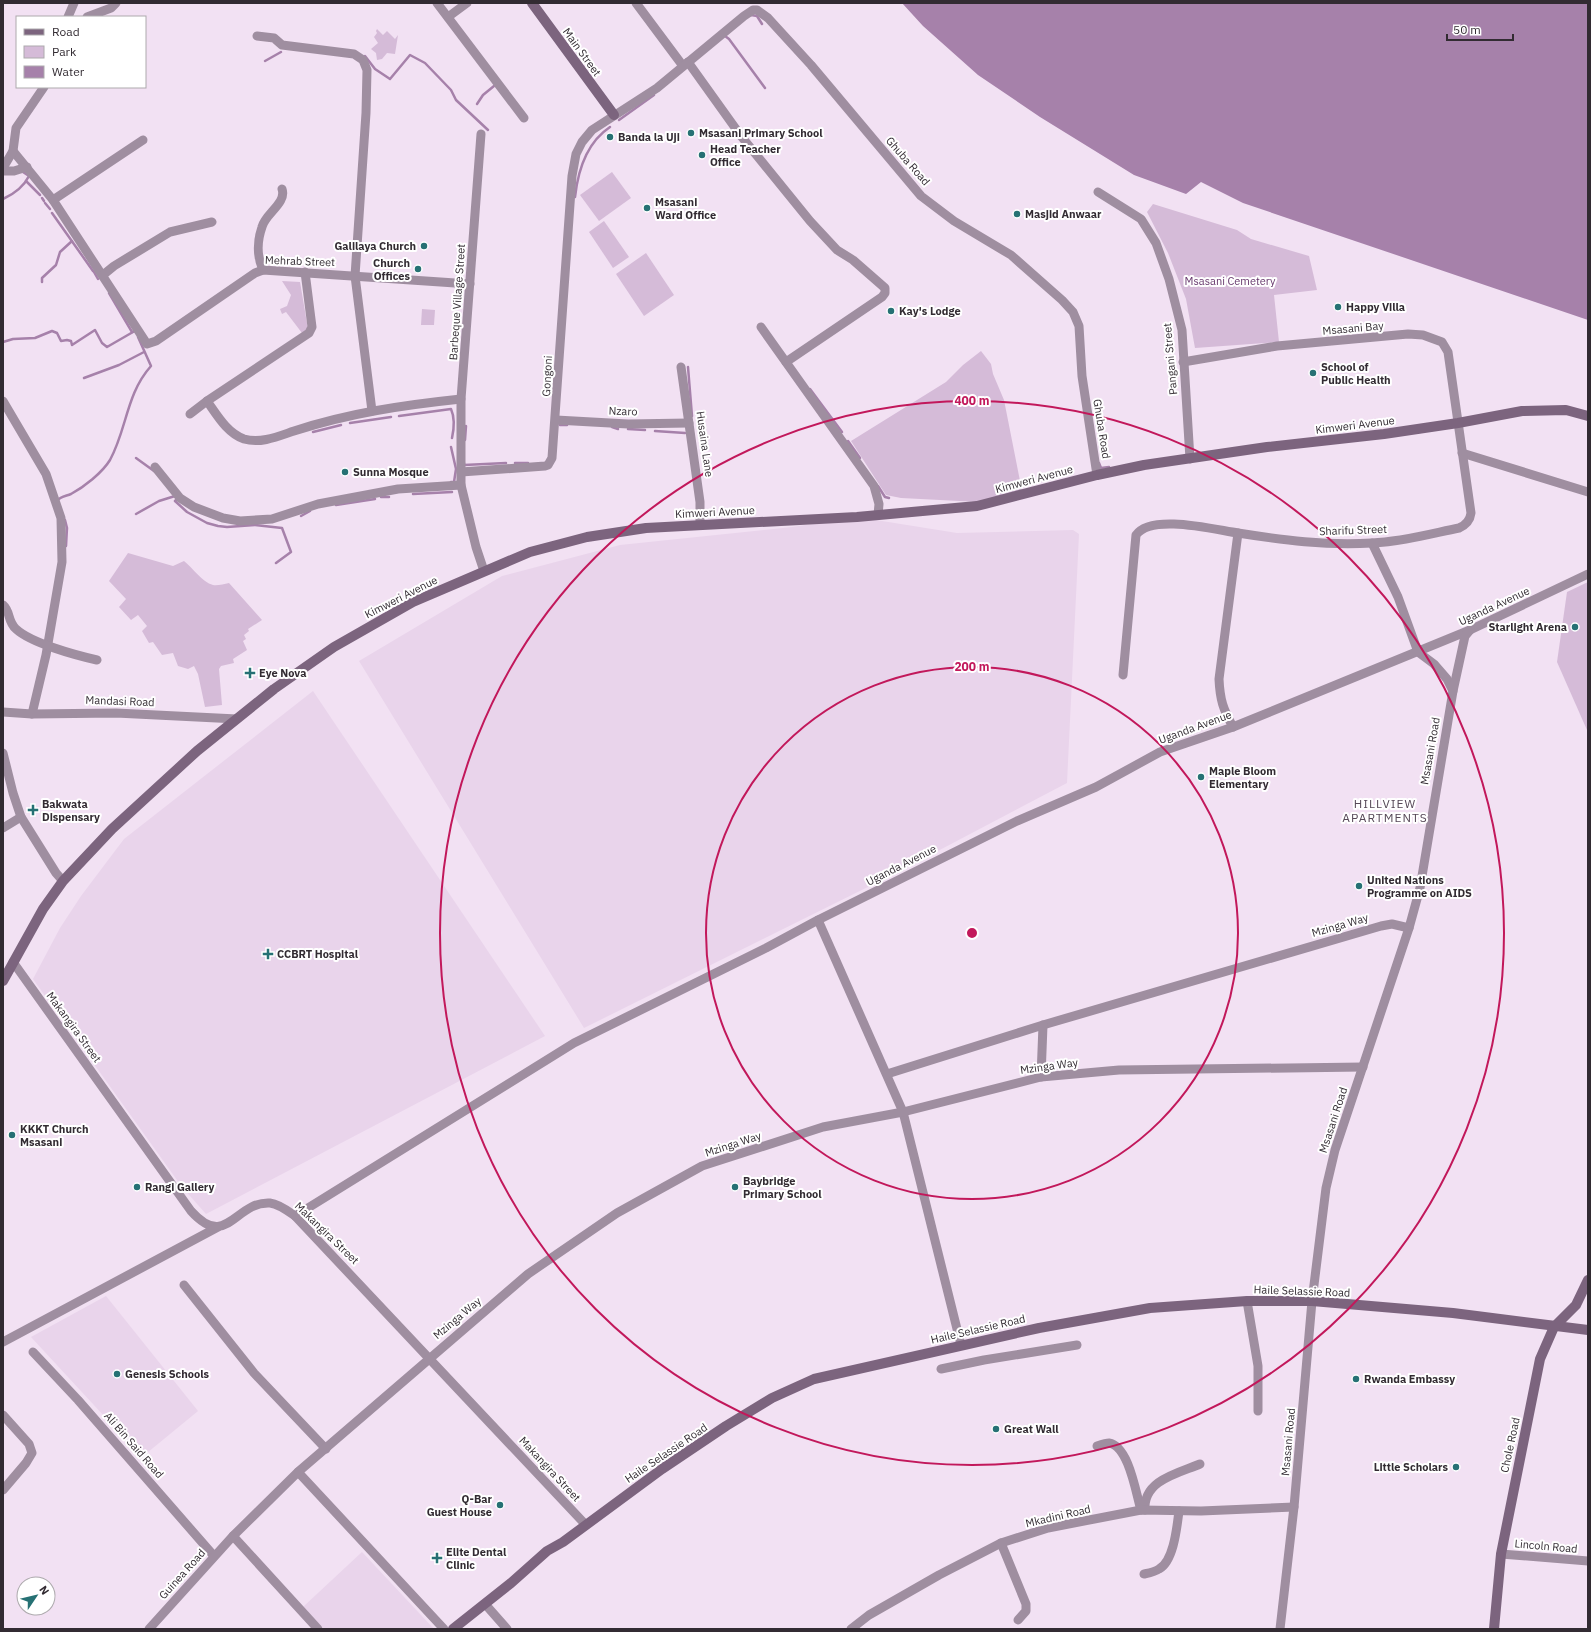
<svg xmlns="http://www.w3.org/2000/svg" width="1591" height="1632" font-family="'IBM Plex Sans',sans-serif">
<rect width="100%" height="100%" fill="#f2e1f3"/>
<!-- built -->
<g fill="#e9d4eb">
<polygon points="857,517 957,533 1073,530 1079,534 1067,783 896,873 584,1028 359,661 502,576 620,545 792,527"/>
<polygon points="313,691 545,1036 206,1214 182,1187 33,979 60,928 81,896 124,839"/>
<polygon points="106,1296 198,1411 142,1457 31,1337"/>
<polygon points="362,1552 434,1629 324,1629 303,1607"/>
</g>
<!-- green -->
<g fill="#d5bbd8">
<polygon points="377,29 383,35 387,31 395,39 398,35 395,54 387,53 382,59 377,60 376,53 371,49 378,43 374,37 377,33 376,31"/>
<polygon points="612,172 631,198 599,221 580,195"/>
<polygon points="1153,204 1237,230 1251,239 1309,256 1317,290 1274,295 1279,342 1195,348 1186,299 1168,253 1147,212"/>
<polygon points="604,221 629,257 613,268 589,232"/>
<polygon points="646,253 674,295 644,316 616,274"/>
<polygon points="282,281 300,282 308,329 302,333 286,312 282,314 280,309 287,306 291,295"/>
<polygon points="422,309 435,310 434,325 421,325"/>
<polygon points="981,351 991,364 993,374 1004,400 1022,491 979,502 901,498 886,495 851,441 946,382 963,365"/>
<path d="M128 553 173 566 184 561C193 568 202 582 213 585 217 586 224 584 229 583L262 620 248 629 249 631 244 635 246 639 243 641 247 650 233 659 234 663 221 666 219 669 222 705 205 707 198 674 194 666 188 669 178 666 173 653 162 655 153 642 149 643 142 631 147 626 138 615 131 620 119 607 126 599 109 581Z"/>
<polygon points="1588,582 1588,729 1587,730 1557,662 1567,592"/>
</g>
<!-- water -->
<polygon fill="#a681aa" points="902,3 1588,3 1588,320 1243,203 1201,182 1186,194 1134,175 1040,117 978,75 923,26"/>
<g fill="none" stroke-linecap="round" stroke-linejoin="round">
<!-- stream -->
<g stroke="#a681aa" stroke-width="2.5">
<polyline points="751,15 757,16 762,24"/>
<polyline points="725,36 729,39 765,88"/>
<polyline points="365,56 375,69 390,79 410,55 425,63 451,90 456,100 488,130"/>
<polyline points="265,61 281,52"/>
<polyline points="477,104 483,95 494,86"/>
<polyline points="619,120 654,95"/>
<polyline points="26,181 40,195"/>
<path d="M575 197C578 170 586 143 610 127"/>
<polyline points="42,198 44,201"/>
<path d="M3 199C14 194 23 188 29 176L23 172"/>
<polyline points="45,203 50,209"/>
<polyline points="52,213 93,271"/>
<polyline points="94,272 98,279"/>
<polyline points="42,282 42,278 56,265 60,252 72,241"/>
<polyline points="109,293 132,332 135,331"/>
<polyline points="3,342 13,339 35,338 52,331 57,333 61,341 67,340 71,341 72,345 95,330 102,343 107,347 133,332"/>
<polyline points="688,367 692,416"/>
<polyline points="84,378 119,365 144,352"/>
<polyline points="810,389 842,432"/>
<path d="M399 416 451 409C455 418 454 429 452 438"/>
<polyline points="350,423 391,417"/>
<polyline points="560,425 567,425"/>
<polyline points="612,427 618,429"/>
<polyline points="628,429 645,430"/>
<polyline points="655,431 685,433"/>
<polyline points="313,432 341,425"/>
<polyline points="465,440 466,426"/>
<polyline points="848,441 860,458"/>
<polyline points="136,458 154,471"/>
<polyline points="464,463 464,465 506,463"/>
<polyline points="515,463 528,463"/>
<polyline points="1099,463 1101,468 1109,467"/>
<polyline points="451,482 454,482 456,469 451,447"/>
<polyline points="878,486 885,497 889,498"/>
<polyline points="413,494 452,492"/>
<polyline points="381,497 389,497"/>
<polyline points="178,498 175,501 187,512 207,523 218,526 227,527 255,525 282,528 291,552 276,563"/>
<path d="M58 500C60 497 66 496 71 494 84 487 102 473 110 460 127 429 126 394 151 366L138 337"/>
<polyline points="336,505 375,499"/>
<polyline points="136,514 159,501 175,496"/>
<polyline points="301,516 310,511"/>
<polyline points="65,520 67,528 66,546"/>
</g>
<!-- street -->
<g stroke="#9f8ea0" stroke-width="9">
<polyline points="437,3 524,118"/>
<polyline points="636,3 683,66"/>
<polyline points="68,17 74,3"/>
<polyline points="87,17 111,8 116,3"/>
<polyline points="448,17 467,3"/>
<polyline points="257,36 274,38 282,45 354,54 363,60 367,70 366,113 355,276 372,411"/>
<polyline points="688,62 741,136 810,221 837,250 853,260 885,288 885,293 882,297 786,362"/>
<polyline points="481,134 461,399 461,485 476,547 484,571"/>
<polyline points="13,151 53,200 147,344 156,341 255,273 263,270 470,284"/>
<polyline points="3,168 13,151 16,128 44,87"/>
<polyline points="3,171 14,171 27,167"/>
<polyline points="1098,192 1141,219 1156,243 1169,279 1182,330 1190,459"/>
<polyline points="53,200 143,140"/>
<path d="M263 270C257 257 257 241 262 227 265 214 287 203 282 189"/>
<polyline points="103,275 114,266 170,232 212,222"/>
<polyline points="761,327 874,486 879,504 878,515"/>
<polyline points="681,367 700,502 700,524"/>
<polyline points="3,401 46,474 61,518 62,562 46,655 32,714"/>
<path d="M207 401C217 415 227 433 244 439 261 444 279 436 294 431 349 413 404 405 461 399"/>
<polyline points="190,414 207,401 309,333 312,327 305,272"/>
<polyline points="556,420 628,424 689,423"/>
<polyline points="1462,453 1588,492"/>
<polyline points="155,467 180,498 194,507 223,518 240,521 272,519 318,504 398,489 461,485"/>
<polyline points="461,472 545,466 548,465 552,458 572,176 576,154 582,142 592,130 657,88 744,16 753,10 757,10 768,18 811,65 921,196 954,221 1011,255 1062,300 1073,312 1079,326 1082,376 1097,475"/>
<polyline points="1372,543 1398,597 1418,652 1434,664 1447,679 1453,691"/>
<path d="M3 605C11 612 7 621 16 629 31 643 75 655 97 660"/>
<path d="M1123 675 1136 535C1151 513 1216 530 1238 533 1282 540 1327 546 1372 543 1401 542 1430 534 1459 528 1466 525 1470 521 1471 513L1448 352 1442 342 1423 335 1408 334 1277 346 1183 362"/>
<polyline points="3,712 32,714 116,713 237,719"/>
<path d="M1233 727C1223 709 1220 700 1219 679L1238 533"/>
<polyline points="3,753 13,793 21,817 56,873 63,881"/>
<polyline points="3,828 21,817"/>
<polyline points="818,920 903,1112 961,1345"/>
<path d="M13 962 191 1211C227 1251 235 1201 270 1203 279 1204 288 1211 295 1216L585 1524"/>
<polyline points="887,1074 1043,1025 1381,926 1392,924 1409,928"/>
<polyline points="1041,1077 1043,1025"/>
<polyline points="295,1216 574,1043 766,948 818,920 1017,821 1096,787 1160,752 1233,727 1470,630 1588,574"/>
<polyline points="184,1285 254,1373 326,1449"/>
<polyline points="1247,1301 1258,1366 1258,1411"/>
<polyline points="3,1342 218,1227"/>
<polyline points="33,1352 78,1400 214,1556"/>
<polyline points="941,1369 984,1360 1077,1345"/>
<polyline points="3,1415 29,1444 32,1453 26,1463 3,1490"/>
<path d="M1097 1446C1100 1445 1106 1443 1109 1443 1129 1446 1136 1494 1141 1510"/>
<polyline points="298,1472 444,1629"/>
<path d="M1145 1510C1143 1480 1179 1473 1200 1464"/>
<polyline points="233,1536 318,1629"/>
<polyline points="1001,1543 1026,1604 1026,1611 1018,1620"/>
<polyline points="1501,1554 1588,1561"/>
<path d="M1144 1574C1149 1573 1155 1572 1159 1569 1174 1561 1177 1526 1179 1511"/>
<polyline points="485,1604 507,1629"/>
<polyline points="149,1629 233,1536 298,1472 528,1274 617,1213 702,1166 823,1127 903,1112 1041,1077 1119,1070 1363,1067"/>
<polyline points="851,1629 869,1615 939,1575 1001,1543 1048,1528 1141,1510 1201,1511 1294,1507"/>
<polyline points="1280,1629 1294,1507 1312,1301 1326,1188 1335,1150 1409,928 1420,888 1453,691 1465,636 1470,630"/>
</g>
<!-- secondary -->
<g stroke="#7c647e" stroke-width="10">
<polyline points="532,3 614,115"/>
<polyline points="3,981 43,909 63,881 112,829 197,751 274,689 334,647 413,602 530,552 587,537 646,528 857,517 977,506 1097,475 1144,465 1267,447 1384,434 1458,423 1522,411 1566,410 1588,416"/>
<polyline points="453,1629 511,1583 547,1551 563,1542 662,1469 726,1426 772,1398 814,1379 1039,1328 1150,1308 1247,1301 1312,1301 1453,1313 1588,1330"/>
<polyline points="1494,1629 1501,1554 1540,1359 1554,1327 1576,1305 1588,1280"/>
</g>
</g>
<!-- distance rings -->
<g fill="none" stroke="#c2185b" stroke-width="2">
<circle cx="972" cy="933" r="266"/>
<circle cx="972" cy="933" r="532"/>
</g>
<!-- markers -->
<g fill="#267174" stroke="#fff" stroke-width="1.5">
<circle cx="691" cy="133" r="4"/>
<circle cx="610" cy="137" r="4"/>
<circle cx="702" cy="155" r="4"/>
<circle cx="647" cy="208" r="4"/>
<circle cx="1017" cy="214" r="4"/>
<circle cx="424" cy="246" r="4"/>
<circle cx="418" cy="269" r="4"/>
<circle cx="1338" cy="307" r="4"/>
<circle cx="891" cy="311" r="4"/>
<circle cx="1313" cy="373" r="4"/>
<circle cx="345" cy="472" r="4"/>
<circle cx="1575" cy="627" r="4"/>
<path d="M248 667h4v4h4v4h-4v4h-4v-4h-4v-4h4z"/>
<circle cx="1201" cy="777" r="4"/>
<path d="M31 804h4v4h4v4h-4v4h-4v-4h-4v-4h4z"/>
<circle cx="1359" cy="886" r="4"/>
<path d="M266 948h4v4h4v4h-4v4h-4v-4h-4v-4h4z"/>
<circle cx="12" cy="1135" r="4"/>
<circle cx="137" cy="1187" r="4"/>
<circle cx="735" cy="1187" r="4"/>
<circle cx="117" cy="1374" r="4"/>
<circle cx="1356" cy="1379" r="4"/>
<circle cx="996" cy="1429" r="4"/>
<circle cx="1456" cy="1467" r="4"/>
<circle cx="500" cy="1505" r="4"/>
<path d="M435 1552h4v4h4v4h-4v4h-4v-4h-4v-4h4z"/>
</g>
<g text-anchor="middle" stroke-width="4" stroke-linejoin="round" paint-order="stroke">
<!-- street labels -->
<g font-size="11" fill="#322b32" stroke="#fff">
<text transform="translate(582 52) rotate(54)" y="4">Main Street</text>
<text transform="translate(908 161) rotate(49)" y="4">Ghuba Road</text>
<text transform="translate(300 261) rotate(2)" y="4">Mehrab Street</text>
<text transform="translate(457 302) rotate(-86)" y="4">Barbeque Village Street</text>
<text transform="translate(1353 328) rotate(-5)" y="4">Msasani Bay</text>
<text transform="translate(1170 359) rotate(-95)" y="4">Pangani Street</text>
<text transform="translate(547 376) rotate(-87)" y="4">Gongoni</text>
<text transform="translate(623 411) rotate(2)" y="4">Nzaro</text>
<text transform="translate(1355 425) rotate(-7)" y="4">Kimweri Avenue</text>
<text transform="translate(1102 429) rotate(81)" y="4">Ghuba Road</text>
<text transform="translate(705 444) rotate(82)" y="4">Husaina Lane</text>
<text transform="translate(1034 479) rotate(-15)" y="4">Kimweri Avenue</text>
<text transform="translate(715 512) rotate(-3)" y="4">Kimweri Avenue</text>
<text transform="translate(1353 530) rotate(-2)" y="4">Sharifu Street</text>
<text transform="translate(401 597) rotate(-27)" y="4">Kimweri Avenue</text>
<text transform="translate(1494 606) rotate(-25)" y="4">Uganda Avenue</text>
<text transform="translate(120 701) rotate(2)" y="4">Mandasi Road</text>
<text transform="translate(1195 727) rotate(-20)" y="4">Uganda Avenue</text>
<text transform="translate(1430 751) rotate(-80)" y="4">Msasani Road</text>
<text transform="translate(901 865) rotate(-27)" y="4">Uganda Avenue</text>
<text transform="translate(1340 925) rotate(-16)" y="4">Mzinga Way</text>
<text transform="translate(74 1027) rotate(54)" y="4">Makangira Street</text>
<text transform="translate(1049 1066) rotate(-8)" y="4">Mzinga Way</text>
<text transform="translate(1333 1120) rotate(-72)" y="4">Msasani Road</text>
<text transform="translate(733 1144) rotate(-18)" y="4">Mzinga Way</text>
<text transform="translate(327 1233) rotate(44)" y="4">Makangira Street</text>
<text transform="translate(1302 1291) rotate(2)" y="4">Haile Selassie Road</text>
<text transform="translate(457 1318) rotate(-40)" y="4">Mzinga Way</text>
<text transform="translate(978 1329) rotate(-13)" y="4">Haile Selassie Road</text>
<text transform="translate(1288 1442) rotate(-85)" y="4">Msasani Road</text>
<text transform="translate(134 1445) rotate(49)" y="4">Ali Bin Said Road</text>
<text transform="translate(1510 1445) rotate(-78)" y="4">Chole Road</text>
<text transform="translate(666 1453) rotate(-34)" y="4">Haile Selassie Road</text>
<text transform="translate(550 1469) rotate(47)" y="4">Makangira Street</text>
<text transform="translate(1058 1516) rotate(-13)" y="4">Mkadini Road</text>
<text transform="translate(1546 1546) rotate(5)" y="4">Lincoln Road</text>
<text transform="translate(182 1574) rotate(-48)" y="4">Guinea Road</text>
</g>
<!-- poi labels -->
<g font-size="11" font-weight="bold" fill="#322b32" stroke="#fff" text-anchor="start">
<text x="699" y="137">Msasani Primary School</text>
<text x="618" y="141">Banda la Uji</text>
<text x="710" y="153">Head Teacher<tspan x="710" dy="13">Office</tspan></text>
<text x="655" y="206">Msasani<tspan x="655" dy="13">Ward Office</tspan></text>
<text x="1025" y="218">Masjid Anwaar</text>
<text x="416" y="250" text-anchor="end">Galilaya Church</text>
<text x="410" y="267" text-anchor="end">Church<tspan x="410" dy="13">Offices</tspan></text>
<text x="1346" y="311">Happy Villa</text>
<text x="899" y="315">Kay's Lodge</text>
<text x="1321" y="371">School of<tspan x="1321" dy="13">Public Health</tspan></text>
<text x="353" y="476">Sunna Mosque</text>
<text x="1567" y="631" text-anchor="end">Starlight Arena</text>
<text x="259" y="677">Eye Nova</text>
<text x="1209" y="775">Maple Bloom<tspan x="1209" dy="13">Elementary</tspan></text>
<text x="42" y="808">Bakwata<tspan x="42" dy="13">Dispensary</tspan></text>
<text x="1367" y="884">United Nations<tspan x="1367" dy="13">Programme on AIDS</tspan></text>
<text x="277" y="958">CCBRT Hospital</text>
<text x="20" y="1133">KKKT Church<tspan x="20" dy="13">Msasani</tspan></text>
<text x="743" y="1185">Baybridge<tspan x="743" dy="13">Primary School</tspan></text>
<text x="145" y="1191">Rangi Gallery</text>
<text x="125" y="1378">Genesis Schools</text>
<text x="1364" y="1383">Rwanda Embassy</text>
<text x="1004" y="1433">Great Wall</text>
<text x="1448" y="1471" text-anchor="end">Little Scholars</text>
<text x="492" y="1503" text-anchor="end">Q-Bar<tspan x="492" dy="13">Guest House</tspan></text>
<text x="446" y="1556">Elite Dental<tspan x="446" dy="13">Clinic</tspan></text>
</g>
<!-- park labels -->
<g font-size="11" fill="#64346a" stroke="#fff">
<text x="1230" y="285">Msasani Cemetery</text>
</g>
<!-- neighbourhood labels -->
<g font-size="12" letter-spacing="1" fill="#564857" stroke="#fff">
<text x="1385" y="808">HILLVIEW<tspan x="1385" dy="14">APARTMENTS</tspan></text>
</g>
</g>
<circle cx="972" cy="933" r="6" fill="#c2185b" stroke="#fff" stroke-width="2"/>
<g font-size="12" text-anchor="middle" font-weight="bold" fill="#c2185b" stroke="#fff" stroke-width="4" stroke-linejoin="round" paint-order="stroke">
<text x="972" y="405">400 m</text>
<text x="972" y="671">200 m</text>
</g>
<!-- border -->
<rect width="1591" height="1632" fill="none" stroke="#322b32" stroke-width="8"/>
<!-- legend -->
<rect x="16" y="16" width="130" height="72" fill="#ffffff" stroke="#adaaad"/>
<rect x="24" y="29" width="20" height="6" fill="#7c647e" stroke="#adaaad"/>
<text x="52" y="36" font-size="12" fill="#322b32">Road</text>
<rect x="24" y="46" width="20" height="12" fill="#d5bbd8" stroke="#adaaad"/>
<text x="52" y="56" font-size="12" fill="#322b32">Park</text>
<rect x="24" y="66" width="20" height="12" fill="#a681aa" stroke="#adaaad"/>
<text x="52" y="76" font-size="12" fill="#322b32">Water</text>
<!-- north arrow -->
<g transform="translate(36 1596) rotate(55)"><circle r="19" fill="#ffffff" stroke="#adaaad"/>
<path d="M0-3L7 15L0 10L-7 15Z" fill="#267174"/>
<text y="-6" font-size="11" font-weight="bold" text-anchor="middle" fill="#322b32">N</text>
</g>
<!-- scale -->
<path d="M1447 34v6h66v-6" fill="none" stroke="#322b32" stroke-width="2"/>
<text x="1453" y="34" font-size="12" fill="#322b32" stroke="#ffffff" stroke-width="3" paint-order="stroke">50 m</text>
</svg>
